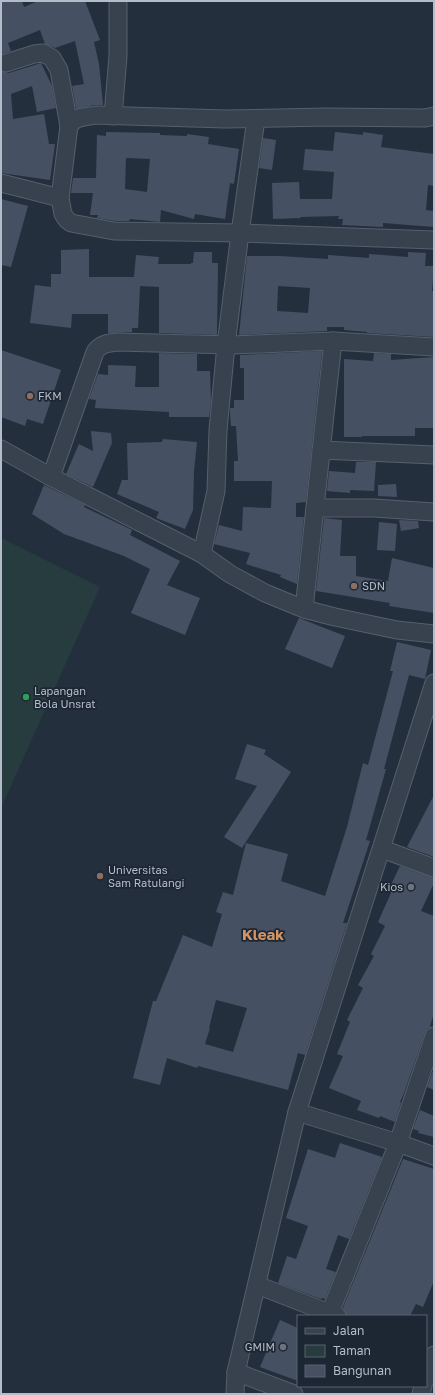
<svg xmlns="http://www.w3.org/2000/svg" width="435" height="1395" font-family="'Golos Text',sans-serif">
<rect width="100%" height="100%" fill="#242f3e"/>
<!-- green -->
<polygon fill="#263c3f" points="1,538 100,587 1,808"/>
<!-- building -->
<g fill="#455162" fill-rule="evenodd">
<polygon points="1,1 22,1 24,7 38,1 85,1 100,40 94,42 99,64 103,105 94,105 76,109 72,86 84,84 75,41 55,48 45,44 40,30 8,43 11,51 1,55"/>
<polygon points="41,63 52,86 56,108 37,112 32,86 11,94 13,119 44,114 49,144 55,144 50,180 1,173 1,71 9,73"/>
<path d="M106 132 160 133V135L187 136V134L209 137 208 144 239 149 234 184 230 183 225 219 195 214 194 219 161 210 160 222 130 219 129 221H115L97 218 98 215H90L93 193H71L73 178H96L97 135 106 136ZM126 158 150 159 147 192 125 189Z"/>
<polygon points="335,132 363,135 363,132 383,135 381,147 434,154 434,186 428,185 426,210 434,211 434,227 383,223 383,227 342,225 343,219 338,219 339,216 300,217 301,218 273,219 272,183 299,182 300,199 332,199 334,172 303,170 305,149 333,151"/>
<polygon points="263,138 276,140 272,170 259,168"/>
<polygon points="1,199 28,206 11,267 1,265"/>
<polygon points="89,249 89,277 134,277 136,255 159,257 158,264 191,264 191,263 193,263 194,252 212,252 212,263 218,263 217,335 159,333 159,287 140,286 138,328 132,328 132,332 108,333 108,314 72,314 71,328 30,323 35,285 51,287 51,274 61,274 61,250"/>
<path d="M408 252 426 253 425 266H434L432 291H434V337L367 333V332L344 330V327H327V331L239 335 247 256H280L328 259V255L369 258V254L408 257ZM278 286 310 288 308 313 277 311Z"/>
<polygon points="1,350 61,370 43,424 27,419 25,426 1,417"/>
<polygon points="322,351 306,502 296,503 296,517 304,517 297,584 280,577 281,575 246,564 250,553 214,544 219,525 242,531 243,507 271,508 272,481 234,481 234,461 238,461 236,426 231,426 230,413 230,408 234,408 234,400 244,400 244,368 240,368 240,355"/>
<polygon points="159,353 197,354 197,371 210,371 211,402 209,417 169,417 169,412 95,408 96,400 89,399 98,374 108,375 108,365 136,366 135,387 159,387"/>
<polygon points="374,353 391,354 391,360 434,357 434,428 415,428 415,436 362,436 362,437 344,437 344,359 373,361"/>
<polygon points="91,431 111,433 112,443 93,487 66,474 79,444 93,451"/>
<polygon points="163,439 197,442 194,471 193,510 185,529 156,518 159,512 117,494 122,480 128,480 127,443 162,442"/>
<polygon points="356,462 376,462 374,491 350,490 350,493 327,491 329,471 355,473"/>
<polygon points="396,484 397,497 378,496 378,485"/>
<polygon points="44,485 85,505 84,507 132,530 130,535 180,561 167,585 200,598 185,635 131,613 150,569 124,556 64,534 32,514"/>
<polygon points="324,518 342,520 340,556 356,556 356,576 388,581 392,558 434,568 434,613 389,606 390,603 316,591"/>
<polygon points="399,520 418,521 419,528 401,531"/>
<polygon points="379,522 397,524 395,551 377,550"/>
<polygon points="299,618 345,636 332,668 285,649"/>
<path d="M397 642 431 650 425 679 409 675 384 769H386L366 840 370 841 343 923H347L305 1055 298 1053 288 1090 198 1066 197 1068 167 1058 160 1085 133 1078 153 1001H156L183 935 212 947 222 914 216 912 223 892 233 895 246 843 288 854 281 881 325 896 347 827 363 763 368 765 393 671H390ZM216 1000 247 1008 233 1052 205 1044 210 1028H209Z"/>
<polygon points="247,744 266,750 264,754 291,772 242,848 224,837 257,786 235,779"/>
<polygon points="434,795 434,857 407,847"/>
<polygon points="400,866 434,878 434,883 421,911 434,916 434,1013 430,1026 431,1027 427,1029 425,1033 404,1093 400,1102 401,1103 395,1122 380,1116 379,1118 357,1110 361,1101 329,1088 343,1056 337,1054 350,1022 347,1020 363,988 358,985 374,956 371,954 385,926 378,922 391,893 388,891"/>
<polygon points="434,1068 434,1090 427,1087"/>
<polygon points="420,1110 434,1116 434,1137 418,1133 419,1131 413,1129"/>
<polygon points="340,1143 382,1157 349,1239 338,1235 326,1269 336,1272 325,1299 322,1298 321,1299 278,1283 287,1256 296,1259 308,1226 286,1218 308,1149 335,1158"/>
<polygon points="403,1159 434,1169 434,1281 423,1307 416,1304 410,1316 347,1316 343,1309 344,1305"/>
<polygon points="280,1320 298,1328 298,1381 260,1367"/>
</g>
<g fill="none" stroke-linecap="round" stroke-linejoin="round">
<defs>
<g id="street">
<polyline points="6,63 34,54 43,53 52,58 59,70 69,126"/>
<polyline points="113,116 118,56 118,1"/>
<path d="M434 116 425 118 326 117 225 119 96 115C86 117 75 116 69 126L60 198 63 214 67 220 71 223 114 231 240 233 434 240"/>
<polyline points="1,183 60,198"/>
<polyline points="1,449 51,477 202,554 230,574 265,593 304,609 335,617 397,630 434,634"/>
<polyline points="321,450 434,455"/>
<path d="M51 477 95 352C100 344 108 343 117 342L232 345 333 341 434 347"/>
<polyline points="315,508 374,508 434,512"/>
<polyline points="202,554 216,491 218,430 226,345 240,233 256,119"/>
<polyline points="304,609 333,341"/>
<polyline points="382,849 434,868"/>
<polyline points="297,1112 398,1143 434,1156"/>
<polyline points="257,1285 337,1316"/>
<polyline points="330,1313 398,1143 434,1036"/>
<polyline points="236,1372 294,1394"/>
<polyline points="426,1379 434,1355"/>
<polyline points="235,1394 236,1372 297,1112 434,683"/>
<polyline points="421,1394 423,1386"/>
</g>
</defs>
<!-- street casing -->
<use href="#street" stroke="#565f6c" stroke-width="19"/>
<!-- street -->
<use href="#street" stroke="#38414e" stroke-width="17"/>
</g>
<!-- markers -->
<g fill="#8d6e63" stroke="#1d2633" stroke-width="1.5">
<circle cx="30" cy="396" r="4"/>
<circle cx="354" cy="586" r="4"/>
<circle cx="100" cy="876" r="4"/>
</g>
<circle fill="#2e9e5b" stroke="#1d2633" stroke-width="1.5" cx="26" cy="697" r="4"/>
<g fill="#6b7280" stroke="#1d2633" stroke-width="1.5">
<circle cx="411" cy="887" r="4"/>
<circle cx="283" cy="1347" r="4"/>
</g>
<g text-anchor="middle" stroke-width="3.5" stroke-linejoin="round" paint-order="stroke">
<!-- poi labels -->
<g font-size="11" fill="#b4bcc9" stroke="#1d2633" text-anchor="start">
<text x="38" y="400">FKM</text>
<text x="362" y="590">SDN</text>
<text x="34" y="695">Lapangan<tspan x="34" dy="13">Bola Unsrat</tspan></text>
<text x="108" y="874">Universitas<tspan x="108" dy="13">Sam Ratulangi</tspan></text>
<text x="403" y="891" text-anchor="end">Kios</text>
<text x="275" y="1351" text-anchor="end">GMIM</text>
</g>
<!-- district labels -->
<g font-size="15" font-weight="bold" fill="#d59563" stroke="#1d2633">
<text x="263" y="940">Kleak</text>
</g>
</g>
<!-- border -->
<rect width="435" height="1395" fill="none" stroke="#b4bcc9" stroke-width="4"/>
<!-- legend -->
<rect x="297" y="1315" width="130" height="72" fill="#1d2633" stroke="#59626f"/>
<rect x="305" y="1328" width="20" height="6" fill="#38414e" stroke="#59626f"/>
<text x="333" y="1335" font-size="12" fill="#b4bcc9">Jalan</text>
<rect x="305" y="1345" width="20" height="12" fill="#263c3f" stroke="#59626f"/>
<text x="333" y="1355" font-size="12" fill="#b4bcc9">Taman</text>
<rect x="305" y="1365" width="20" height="12" fill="#455162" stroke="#59626f"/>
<text x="333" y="1375" font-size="12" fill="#b4bcc9">Bangunan</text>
</svg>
